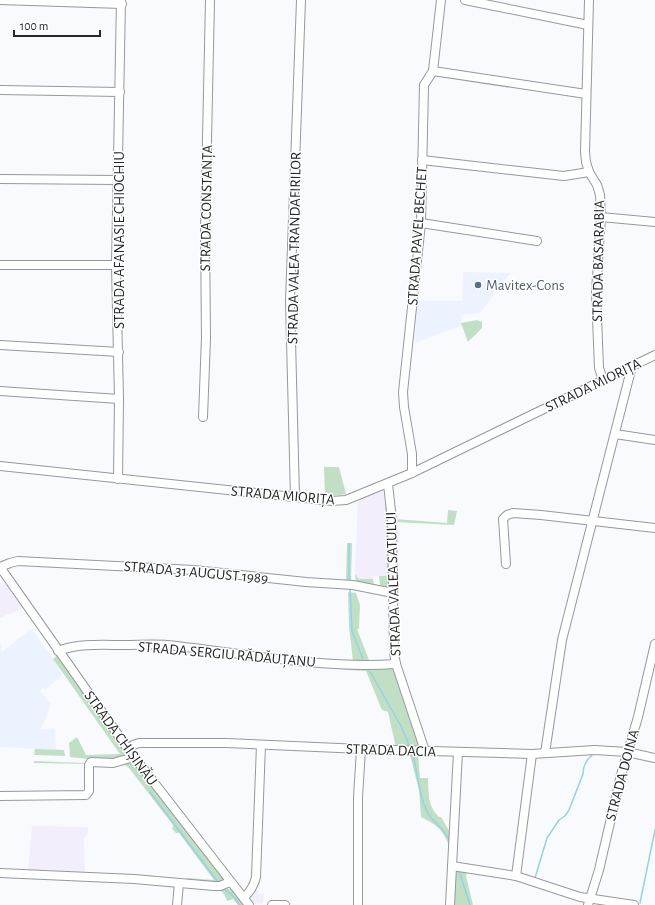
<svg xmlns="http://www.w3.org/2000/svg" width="655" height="905" font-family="'Alegreya Sans',sans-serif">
<rect width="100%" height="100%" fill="#f9fafe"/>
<!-- commercial -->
<g fill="#f2eefb">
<polygon points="381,491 385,492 387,576 374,576 373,579 359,579 355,574 358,499"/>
<polygon points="0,582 8,585 23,608 0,618"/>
<polygon points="32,826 88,827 88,833 84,839 85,874 28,871"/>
<polygon points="254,890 258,890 258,894 264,894 263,904 254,903 251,899 251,895"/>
</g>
<!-- built -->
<g fill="#edf2ff">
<polygon points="463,272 510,273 480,313 462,315 461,326 415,343 417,301 462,301"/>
<polygon points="31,629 50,654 63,675 45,690 43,688 40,691 51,705 40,730 53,728 55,730 56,750 0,747 0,641 2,652"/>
</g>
<!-- green -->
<g fill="#c1dfc5">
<polygon points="477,320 482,322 482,328 468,342 461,323"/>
<polygon points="324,467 339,467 346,494 325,497"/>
<polygon points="385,492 387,494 390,588 380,586 379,576 387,576"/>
<polygon points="448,510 457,511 454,525 395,522 395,519 447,523"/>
<polygon points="347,543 352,543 351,582 344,581 346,579"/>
<polygon points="355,574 359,579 373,579 374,585 356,582"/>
<polygon points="348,592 356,593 360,605 359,629 357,629 369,660 353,661 349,626"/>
<polygon points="58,655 126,752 126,755 106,761 70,757 69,743 77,737 86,755 120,754 53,659"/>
<polygon points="345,666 386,666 395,669 420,744 412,749 396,748 388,712 382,710 366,671 345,670"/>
<polygon points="35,749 64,750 65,756 34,755"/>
<path d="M410 755H418L420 778H428C429 794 427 805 439 817H441L451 834 450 847C441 828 440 827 421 817L419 790Z"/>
<polygon points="34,761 85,763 85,764 34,763"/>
<path d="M133 762 224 879C217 889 198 884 187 883V878L214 880 179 833H176L172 829 173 825 129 768 125 765 116 766H115Z"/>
<polygon points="453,870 468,870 466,876 473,905 453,905"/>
<polygon points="220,889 231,889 244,905 238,905 233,899 227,901 224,894 220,890"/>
</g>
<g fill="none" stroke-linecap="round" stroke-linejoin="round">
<!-- stream -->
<g stroke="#94d2e6" stroke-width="1.5">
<polyline points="349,579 349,544"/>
<polyline points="350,589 352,631 363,659"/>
<polyline points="369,670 401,726 409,745"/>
<path d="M413 755C417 770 420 802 429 815 436 824 444 830 449 839"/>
<polyline points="150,792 218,882"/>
<polyline points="459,871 470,905"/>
<path d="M535 878 547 838 559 820 565 816 569 810 583 774C583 765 586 760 592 755"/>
<polyline points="225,890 231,894 240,905"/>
<polyline points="640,903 655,830"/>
</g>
<defs>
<g id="minor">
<polyline points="0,0 122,4"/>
<polyline points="465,0 588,25"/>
<polyline points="589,0 585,152 586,162 589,172 597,185 600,195 601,217 596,292 599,368 603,380"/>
<polyline points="433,71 586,94"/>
<polyline points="0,90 120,92"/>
<polyline points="422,160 564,176 589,172"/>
<polyline points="0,179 118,180"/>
<polyline points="601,217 655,222"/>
<polyline points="421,223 537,241"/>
<polyline points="0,265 116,265"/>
<polyline points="0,345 119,352"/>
<polyline points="0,391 119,399"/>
<polyline points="203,417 206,338 205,232 210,0"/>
<polyline points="615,434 655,440"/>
<polyline points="0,466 332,501 346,500 412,473 655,355"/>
<polyline points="412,473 412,454 404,407 403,392 421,223 424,85 433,71 441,0"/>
<polyline points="118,479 119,399 116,265 121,0"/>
<polyline points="388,484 392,520 394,653 396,664 425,751"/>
<polyline points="295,497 290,301 301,0"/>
<polyline points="506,564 503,519 507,515 513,513 541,515 655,528"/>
<polyline points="0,567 128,749 249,905"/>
<polyline points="0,567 10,563 18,561 194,570 306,582 353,585 393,593"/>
<path d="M58 651C80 643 102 645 124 645 138 645 153 644 167 645 243 653 319 669 396 664"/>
<polyline points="128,749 133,745 139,743 226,743 361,749 532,754 595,750 627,752 655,758"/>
<polyline points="545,753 562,640 632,366"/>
<polyline points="0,796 86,795 89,791 89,765 91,762 113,763 134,757"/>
<polyline points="452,866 516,876 580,897 634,905"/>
<polyline points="0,873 134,879 214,886 220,886 230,882"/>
<polyline points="516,876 532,754"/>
<path d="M244 898C250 891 254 886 256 877L261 745"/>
<polyline points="177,905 179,883"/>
<polyline points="272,905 285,905"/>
<polyline points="358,905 358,797 361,749"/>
<polyline points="450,905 458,752"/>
<polyline points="588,905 599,870 621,775 638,717 655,644"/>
</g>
</defs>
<!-- minor casing -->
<use href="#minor" stroke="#95989d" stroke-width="10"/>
<!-- minor -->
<use href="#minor" stroke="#fff" stroke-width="8"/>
</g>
<!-- markers -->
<circle fill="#5c6f8a" stroke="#fff" stroke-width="1.5" cx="478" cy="285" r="4"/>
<g text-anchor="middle" stroke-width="3" stroke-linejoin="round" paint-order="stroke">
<!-- street labels -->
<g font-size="15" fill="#262729" stroke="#fff">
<text transform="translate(206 208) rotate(-89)" y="5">STRADA CONSTANȚA</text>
<text transform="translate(417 236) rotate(-86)" y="5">STRADA PAVEL BECHET</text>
<text transform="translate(119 240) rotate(-90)" y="5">STRADA AFANASIE CHIOCHIU</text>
<text transform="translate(294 248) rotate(-89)" y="5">STRADA VALEA TRANDAFIRILOR</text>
<text transform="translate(598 261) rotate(-89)" y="5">STRADA BASARABIA</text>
<text transform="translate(593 385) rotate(-26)" y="5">STRADA MIORIȚA</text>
<text transform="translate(283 495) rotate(5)" y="5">STRADA MIORIȚA</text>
<text transform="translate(196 572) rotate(5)" y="5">STRADA 31 AUGUST 1989</text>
<text transform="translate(393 584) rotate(-92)" y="5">STRADA VALEA SATULUI</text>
<text transform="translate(227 654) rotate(5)" y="5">STRADA SERGIU RĂDĂUȚANU</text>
<text transform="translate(121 738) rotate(54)" y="5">STRADA CHIȘINĂU</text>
<text transform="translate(391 750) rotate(2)" y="5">STRADA DACIA</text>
<text transform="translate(622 775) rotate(-75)" y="5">STRADA DOINA</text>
</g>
<!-- service labels -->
<g font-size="15" fill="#4e5e75" stroke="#fff" text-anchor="start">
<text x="486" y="290">Mavitex-Cons</text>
</g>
</g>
<!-- scale -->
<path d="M14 30v6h86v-6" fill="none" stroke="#262729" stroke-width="2"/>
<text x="20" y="30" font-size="12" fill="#262729" stroke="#ffffff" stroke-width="3" paint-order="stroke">100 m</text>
</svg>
